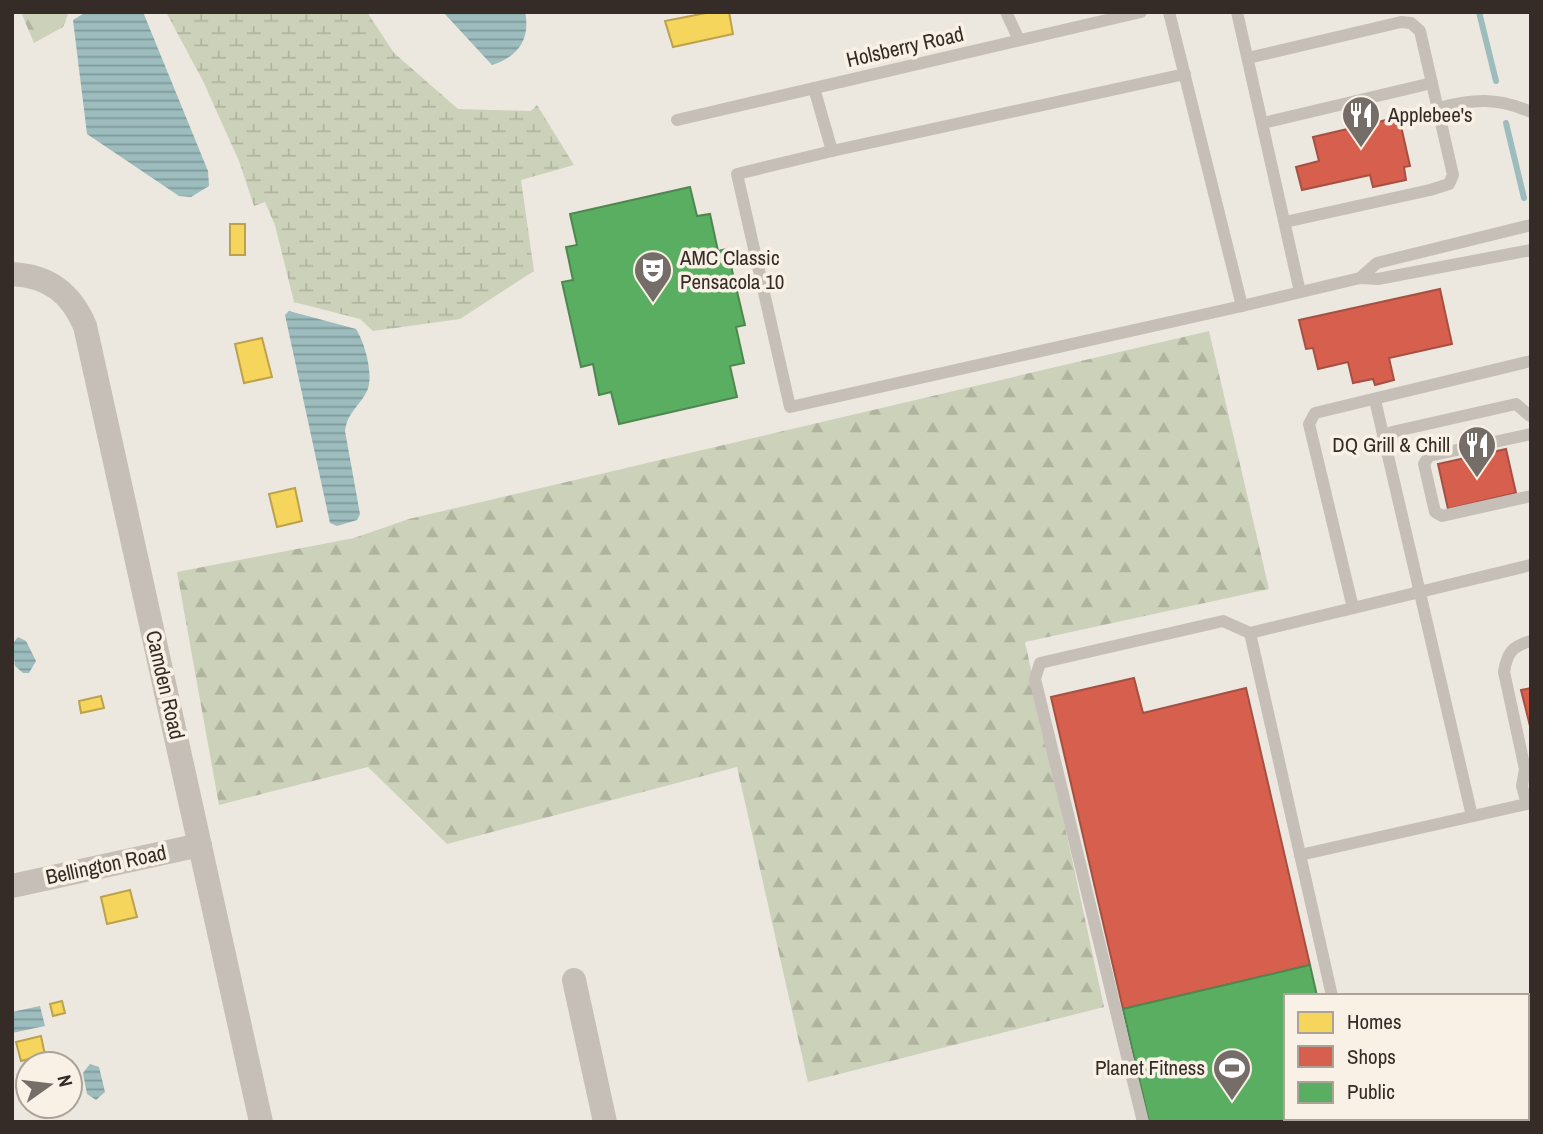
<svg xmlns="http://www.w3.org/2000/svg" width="1543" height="1134" font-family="'Archivo Narrow',sans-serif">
<defs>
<pattern id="forest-firs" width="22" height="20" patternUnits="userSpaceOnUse" patternTransform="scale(1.75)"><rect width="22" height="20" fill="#ccd2b9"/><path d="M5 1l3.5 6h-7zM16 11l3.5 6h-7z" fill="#b0b49f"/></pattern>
<pattern id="wetland-marsh" width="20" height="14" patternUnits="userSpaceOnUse" patternTransform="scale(1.75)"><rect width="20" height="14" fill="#ccd2b9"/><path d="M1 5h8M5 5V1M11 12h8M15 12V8" fill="none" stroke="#b0b49f"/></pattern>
<pattern id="water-rules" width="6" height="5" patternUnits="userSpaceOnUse" patternTransform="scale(1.75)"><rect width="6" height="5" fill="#9cbcbd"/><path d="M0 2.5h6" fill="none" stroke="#80999a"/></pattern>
</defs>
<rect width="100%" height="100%" fill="#ece7df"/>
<!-- forest -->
<g fill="url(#forest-firs)">
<polygon points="21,12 69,12 63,27 34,43"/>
<polygon points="1209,331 1269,589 1025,642 1104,1007 808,1082 737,767 447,844 368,767 219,805 177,572 354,538 409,519"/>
</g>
<!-- wetland -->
<polygon fill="url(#wetland-marsh)" points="166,12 367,12 394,53 458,109 531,111 537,105 574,165 521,180 534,271 460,319 373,331 360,319 294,302 275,225 265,202 254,206 239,161 203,81"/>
<!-- water -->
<g fill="url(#water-rules)">
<polygon points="86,12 143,12 208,171 209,186 191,197 179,196 87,134 73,20"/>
<path d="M443 12H525C531 40 517 57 492 65Z"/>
<path d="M289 311 356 329C365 343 375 378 366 393 358 407 347 414 345 431L360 514 357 520 337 526 330 523 285 315Z"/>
<polygon points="18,637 26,641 36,661 29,673 23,673 15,666 12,644"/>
<polygon points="40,1006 45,1026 12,1033 12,1012"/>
<polygon points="90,1064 99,1067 105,1092 96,1100 87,1094 83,1073"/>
</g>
<!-- homes -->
<g fill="#f6d55c" stroke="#bca24c" stroke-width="2">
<polygon points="711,12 729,12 733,34 673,47 665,21"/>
<rect x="230" y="224" width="15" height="31"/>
<polygon points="262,338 272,377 244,383 235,344"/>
<polygon points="295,488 302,521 277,527 269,494"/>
<polygon points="101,696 104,708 81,713 79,701"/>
<polygon points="130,890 137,917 107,924 101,897"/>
<polygon points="62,1001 65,1013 53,1016 50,1004"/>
<polygon points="41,1036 45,1055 21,1061 16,1042"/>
</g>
<!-- shops -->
<g fill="#d6604d" stroke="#a65042" stroke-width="2">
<polygon points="1399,117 1410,166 1404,167 1406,180 1373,187 1370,175 1302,190 1296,167 1319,161 1313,137"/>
<polygon points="1440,289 1452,344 1389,358 1394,380 1375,385 1373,379 1353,383 1348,362 1318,369 1313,348 1306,349 1299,320"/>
<polygon points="1506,449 1516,493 1448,509 1438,464"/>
<polygon points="1134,678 1143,713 1246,688 1310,965 1123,1009 1051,697"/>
<polygon points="1531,688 1531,730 1521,690"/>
</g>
<!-- public -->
<g fill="#5aae61" stroke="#4f8750" stroke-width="2">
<polygon points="690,187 697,216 710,214 718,251 727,249 745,325 736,327 744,363 730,366 737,397 619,424 611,392 599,395 593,364 581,367 562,282 573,280 566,247 577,245 570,214"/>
<polygon points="1310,965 1317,996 1286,996 1286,1118 1345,1118 1345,1122 1149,1122 1123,1009"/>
</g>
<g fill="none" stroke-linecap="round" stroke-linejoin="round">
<!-- stream -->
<g stroke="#9cbcbd" stroke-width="6">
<polyline points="1479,12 1496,81"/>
<polyline points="1506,123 1524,198"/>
</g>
<!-- service -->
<g stroke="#c5bfb8" stroke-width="12">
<polyline points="1006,12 1019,40"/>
<polyline points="1237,12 1300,292"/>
<polyline points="1248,58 1401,22 1411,23 1420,31 1453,175 1449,184 1430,190 1285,222"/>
<polyline points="814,88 832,151 737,174 790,407 1242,306 1169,12"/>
<path d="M1438 108C1473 99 1497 97 1531 112"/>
<polyline points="677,120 1141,12"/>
<polyline points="1263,123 1432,83"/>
<polyline points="832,151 1185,74"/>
<polyline points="1360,278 1377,263 1531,225"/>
<polyline points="1242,306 1360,278 1378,279 1531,250"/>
<polyline points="1375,400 1472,816"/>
<polyline points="1531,434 1429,456 1424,464 1435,512 1442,516 1531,496"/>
<polyline points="1383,439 1392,432 1516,404 1530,416"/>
<polyline points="1353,608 1309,424 1315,413 1531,361"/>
<path d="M1531 641C1512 646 1507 653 1504 672L1525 769 1531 771"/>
<polyline points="1525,769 1522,786 1527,804"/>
<polyline points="1300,855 1531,803"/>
<polyline points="1332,996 1250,633 1531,565"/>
<polyline points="1527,1018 1531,1017"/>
<polyline points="1527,1064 1531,1063"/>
<polyline points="1527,1104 1531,1119"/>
<polyline points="1359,1118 1360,1122"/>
<polyline points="1143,1122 1035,679 1040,663 1223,621 1250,633"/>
</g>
<!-- minor -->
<g stroke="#c5bfb8" stroke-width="24">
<path d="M12 274C49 276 71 293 85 326L261 1122"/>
<polyline points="12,886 200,845"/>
<polyline points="574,980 605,1122"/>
</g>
</g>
<!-- icons -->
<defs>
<symbol id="restaurant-pin" viewBox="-11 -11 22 30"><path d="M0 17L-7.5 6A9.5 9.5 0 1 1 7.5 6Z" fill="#756d67" stroke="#f9f1e6"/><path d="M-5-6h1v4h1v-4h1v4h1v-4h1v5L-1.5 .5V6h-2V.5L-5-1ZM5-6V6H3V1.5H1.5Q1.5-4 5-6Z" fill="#fff"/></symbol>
<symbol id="theatre-pin" viewBox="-11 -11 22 30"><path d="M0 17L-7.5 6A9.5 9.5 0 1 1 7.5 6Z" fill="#756d67" stroke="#f9f1e6"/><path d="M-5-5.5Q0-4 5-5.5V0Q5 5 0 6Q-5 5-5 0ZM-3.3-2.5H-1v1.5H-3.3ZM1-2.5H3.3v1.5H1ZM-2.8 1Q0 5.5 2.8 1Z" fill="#fff"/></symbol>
<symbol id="stadium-pin" viewBox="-11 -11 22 30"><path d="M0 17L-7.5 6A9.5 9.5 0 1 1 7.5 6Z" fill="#756d67" stroke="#f9f1e6"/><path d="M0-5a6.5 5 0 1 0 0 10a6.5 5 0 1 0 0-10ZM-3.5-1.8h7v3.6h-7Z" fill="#fff"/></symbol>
</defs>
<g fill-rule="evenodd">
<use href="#restaurant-pin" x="1339" y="93" width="44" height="60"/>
<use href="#theatre-pin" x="631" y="248" width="44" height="60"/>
<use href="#restaurant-pin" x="1455" y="423" width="44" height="60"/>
<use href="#stadium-pin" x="1210" y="1046" width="44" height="60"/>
</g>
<g text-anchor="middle" stroke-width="7" stroke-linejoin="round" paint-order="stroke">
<!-- street labels -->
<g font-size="21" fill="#352c27" stroke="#f9f1e6">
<text transform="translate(905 47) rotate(-13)" y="7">Holsberry Road</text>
<text transform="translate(165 685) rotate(77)" y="7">Camden Road</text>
<text transform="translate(106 865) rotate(-12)" y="7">Bellington Road</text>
</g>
<!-- poi labels -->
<g font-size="21" fill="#352c27" stroke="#f9f1e6" text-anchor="start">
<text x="1388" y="122">Applebee's</text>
<text x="680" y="265">AMC Classic<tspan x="680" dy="24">Pensacola 10</tspan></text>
<text x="1450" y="452" text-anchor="end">DQ Grill &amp; Chill</text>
<text x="1205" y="1075" text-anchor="end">Planet Fitness</text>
</g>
</g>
<!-- border -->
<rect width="1543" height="1134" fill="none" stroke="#352c27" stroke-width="28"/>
<!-- legend -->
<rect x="1284" y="994" width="245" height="126" fill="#f9f1e6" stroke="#aba29a" stroke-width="2"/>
<rect x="1298" y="1012" width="35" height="21" fill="#f6d55c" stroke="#aba29a" stroke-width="2"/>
<text x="1347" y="1029" font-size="21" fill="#352c27">Homes</text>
<rect x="1298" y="1046" width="35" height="21" fill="#d6604d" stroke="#aba29a" stroke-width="2"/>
<text x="1347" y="1064" font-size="21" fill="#352c27">Shops</text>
<rect x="1298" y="1082" width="35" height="21" fill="#5aae61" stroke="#aba29a" stroke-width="2"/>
<text x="1347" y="1099" font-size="21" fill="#352c27">Public</text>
<!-- north arrow -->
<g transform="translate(49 1085) rotate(76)"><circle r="33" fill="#f9f1e6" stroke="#aba29a" stroke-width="2"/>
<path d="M0-5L12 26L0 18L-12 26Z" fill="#756d67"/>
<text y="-10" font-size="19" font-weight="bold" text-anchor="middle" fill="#352c27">N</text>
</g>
</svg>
